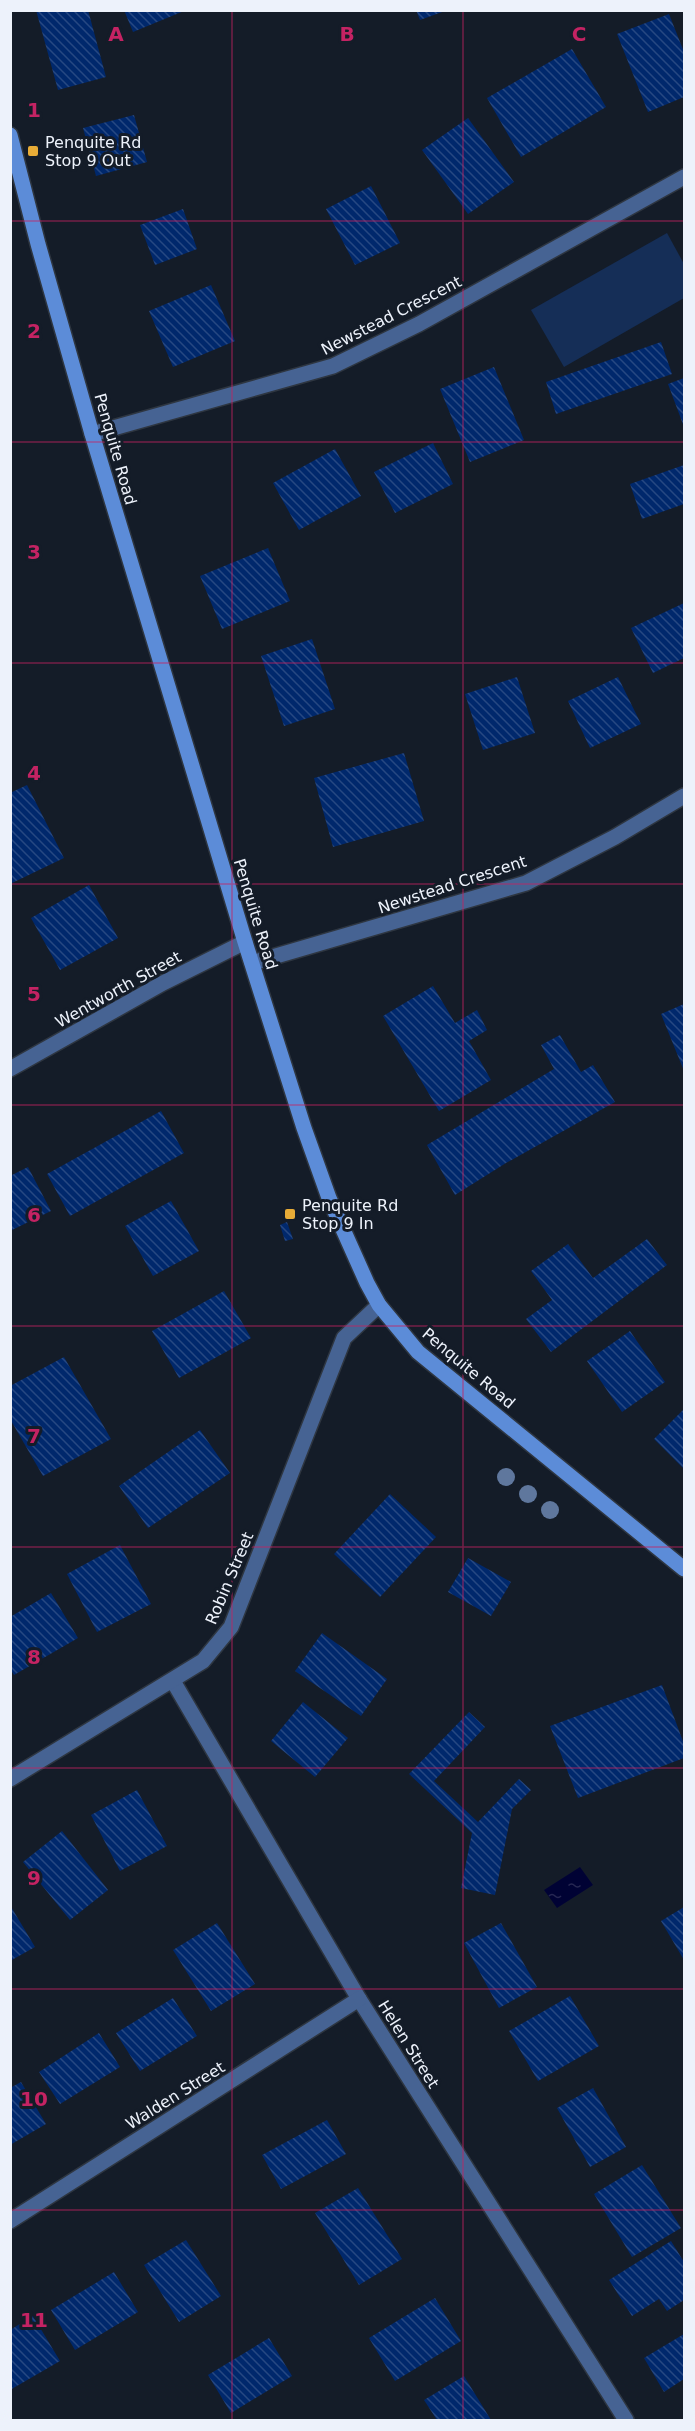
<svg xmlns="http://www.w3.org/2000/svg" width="695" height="2431" font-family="'DejaVu Sans',sans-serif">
<defs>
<pattern id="water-ripples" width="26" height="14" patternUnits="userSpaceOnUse" patternTransform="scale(1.5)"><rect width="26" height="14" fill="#000234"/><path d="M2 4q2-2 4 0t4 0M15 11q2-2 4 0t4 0" fill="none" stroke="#262752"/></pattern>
<pattern id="building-back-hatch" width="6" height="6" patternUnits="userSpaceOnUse" patternTransform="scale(1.5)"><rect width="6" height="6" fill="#00286c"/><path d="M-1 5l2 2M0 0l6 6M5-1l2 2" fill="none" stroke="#264882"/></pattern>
</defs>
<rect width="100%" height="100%" fill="#141c28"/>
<!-- green -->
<polygon fill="#152e57" points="667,233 684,264 684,298 564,367 531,310"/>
<!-- water -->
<polygon fill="url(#water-ripples)" points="580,1867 593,1885 557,1908 544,1890"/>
<!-- building -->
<g fill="url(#building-back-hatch)">
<polygon points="36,10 88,10 106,77 58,90"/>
<polygon points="124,10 184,10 184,11 133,32"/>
<polygon points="416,10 445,10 445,11 420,20"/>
<polygon points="669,14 684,52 684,97 648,112 617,34"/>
<polygon points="572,49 606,107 521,157 487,98"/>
<polygon points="134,115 147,162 96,176 83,128"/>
<polygon points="468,118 514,182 468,214 422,150"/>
<polygon points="371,186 400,243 355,265 326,209"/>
<polygon points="183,209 197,249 155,265 140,225"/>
<polygon points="211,285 235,341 173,367 149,311"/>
<polygon points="661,342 672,374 556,414 546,382"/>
<polygon points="494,367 524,440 470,462 440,389"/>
<polygon points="684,378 684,427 668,384"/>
<polygon points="433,443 453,484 395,513 374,472"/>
<polygon points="335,449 361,496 299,530 273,483"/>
<polygon points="684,465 684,504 642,519 630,484"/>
<polygon points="268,548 290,601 222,629 200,576"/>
<polygon points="684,603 684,658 653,673 631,628"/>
<polygon points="312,639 335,709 284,726 261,656"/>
<polygon points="517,677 535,733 483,750 465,694"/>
<polygon points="618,677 641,724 590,748 568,701"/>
<polygon points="404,753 424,821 333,847 314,778"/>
<polygon points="27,785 64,858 10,884 10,793"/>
<polygon points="89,885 118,938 60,970 31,918"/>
<polygon points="433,986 455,1023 477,1010 487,1030 469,1041 491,1080 439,1111 383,1016"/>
<polygon points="684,1004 684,1071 661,1014"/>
<polygon points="560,1035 581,1072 593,1065 615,1102 506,1163 455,1195 427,1145 554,1069 541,1045"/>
<polygon points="161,1111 184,1153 70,1216 47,1174"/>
<polygon points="28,1167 51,1211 10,1231 10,1176"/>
<polygon points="171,1201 199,1251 153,1276 125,1226"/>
<polygon points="287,1222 293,1239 285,1241 280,1225"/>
<polygon points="647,1239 667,1265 551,1352 526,1319 552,1300 531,1271 568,1244 593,1278"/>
<polygon points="224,1291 251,1338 179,1378 152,1331"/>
<polygon points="630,1331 665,1382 622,1412 587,1361"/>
<polygon points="64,1357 111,1439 43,1476 10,1419 10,1386"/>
<polygon points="684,1409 684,1469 654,1439"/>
<polygon points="200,1430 230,1473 148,1528 119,1486"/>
<polygon points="390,1494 436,1537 380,1597 334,1554"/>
<polygon points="120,1545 151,1604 97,1632 67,1574"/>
<polygon points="468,1558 511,1582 491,1616 448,1592"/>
<polygon points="51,1593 78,1638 14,1675 10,1669 10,1617"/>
<polygon points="322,1633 387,1679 361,1716 295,1671"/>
<polygon points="662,1685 684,1744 684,1758 578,1798 550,1726"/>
<polygon points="303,1702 348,1738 315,1777 271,1741"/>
<polygon points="469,1712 485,1727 434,1781 478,1822 519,1779 531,1790 512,1809 495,1895 461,1888 472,1833 409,1774"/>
<polygon points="137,1790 167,1846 120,1871 91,1815"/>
<polygon points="62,1831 108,1890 70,1920 23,1862"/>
<polygon points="10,1905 35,1947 10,1961"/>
<polygon points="684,1907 684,1960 661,1921"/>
<polygon points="217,1923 255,1984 211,2011 173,1950"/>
<polygon points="501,1923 537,1987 499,2008 464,1943"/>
<polygon points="570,1996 599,2046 538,2081 509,2031"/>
<polygon points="173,1998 197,2036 140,2071 116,2033"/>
<polygon points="99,2033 120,2067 60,2104 39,2072"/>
<polygon points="21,2082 46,2124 10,2145 10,2088"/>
<polygon points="593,2088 626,2147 590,2167 557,2108"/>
<polygon points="327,2120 346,2154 281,2189 262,2155"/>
<polygon points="642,2165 681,2228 632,2257 594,2194"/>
<polygon points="358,2188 402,2259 359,2285 315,2213"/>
<polygon points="186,2240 221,2296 179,2322 144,2265"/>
<polygon points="671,2241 684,2262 684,2300 667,2311 659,2299 632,2316 609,2280"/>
<polygon points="114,2272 138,2312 75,2350 51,2310"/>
<polygon points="435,2298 461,2341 395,2381 369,2338"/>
<polygon points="33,2316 60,2361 10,2390 10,2330"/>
<polygon points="684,2334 684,2379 664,2392 644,2358"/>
<polygon points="269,2338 292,2376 231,2413 208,2375"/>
<polygon points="464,2376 491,2420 437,2420 424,2400"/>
</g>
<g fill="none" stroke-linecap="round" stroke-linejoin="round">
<defs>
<g id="street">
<polyline points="92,434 333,366 419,324 684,177"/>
<polyline points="252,963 526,883 615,837 684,796"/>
<polyline points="10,1069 163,983 245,942"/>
<polyline points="173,1681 359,1999 626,2420"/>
<polyline points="10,1779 203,1661 231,1627 344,1338 379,1305"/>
<polyline points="10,2221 359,1999"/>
</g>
<polyline id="secondary" points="10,135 38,244 92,434 245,942 304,1128 329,1198 367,1283 379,1305 418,1352 684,1569"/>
</defs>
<!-- street casing -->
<use href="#street" stroke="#2e3641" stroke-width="18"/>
<!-- secondary casing -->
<use href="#secondary" stroke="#2e3641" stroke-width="18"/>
<!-- street -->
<use href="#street" stroke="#466393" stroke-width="15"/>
<!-- secondary -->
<use href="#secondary" stroke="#5c8cd8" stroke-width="15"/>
</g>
<!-- trees -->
<g fill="#5f779d">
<circle cx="506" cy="1477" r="9"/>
<circle cx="528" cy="1494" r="9"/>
<circle cx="550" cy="1510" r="9"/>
</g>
<!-- grid -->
<path fill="none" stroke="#c42363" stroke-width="1.5" stroke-opacity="0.55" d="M232 10V2420M463 10V2420M10 221H684M10 442H684M10 663H684M10 884H684M10 1105H684M10 1326H684M10 1547H684M10 1768H684M10 1989H684M10 2210H684"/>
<!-- markers -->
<g fill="#e8ac37" stroke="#141c28" stroke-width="2">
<rect x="27" y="145" width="12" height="12" rx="3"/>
<rect x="284" y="1208" width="12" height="12" rx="3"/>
</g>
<g text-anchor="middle" stroke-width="6" stroke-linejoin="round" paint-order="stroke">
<!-- poi labels -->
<g font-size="16" fill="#edf2fb" stroke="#141c28" text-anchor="start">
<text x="45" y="148">Penquite Rd<tspan x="45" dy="18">Stop 9 Out</tspan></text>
<text x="302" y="1211">Penquite Rd<tspan x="302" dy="18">Stop 9 In</tspan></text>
</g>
<!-- street labels -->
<g font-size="16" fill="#edf2fb" stroke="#141c28">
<text transform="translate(391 315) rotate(-27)" y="6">Newstead Crescent</text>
<text transform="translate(116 449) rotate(74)" y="6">Penquite Road</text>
<text transform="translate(452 884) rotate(-18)" y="6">Newstead Crescent</text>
<text transform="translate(256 914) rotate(73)" y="6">Penquite Road</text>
<text transform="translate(118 989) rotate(-29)" y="6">Wentworth Street</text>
<text transform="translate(469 1368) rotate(40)" y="6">Penquite Road</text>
<text transform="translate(229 1578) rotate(-67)" y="6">Robin Street</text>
<text transform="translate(409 2044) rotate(58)" y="6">Helen Street</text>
<text transform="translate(175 2095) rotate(-32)" y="6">Walden Street</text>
</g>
</g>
<g font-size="20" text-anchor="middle" font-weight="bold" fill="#c42363" stroke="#141c28" stroke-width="6" stroke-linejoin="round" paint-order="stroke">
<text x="116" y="41">A</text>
<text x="347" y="41">B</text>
<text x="579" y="41">C</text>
<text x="34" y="117">1</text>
<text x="34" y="338">2</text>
<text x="34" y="559">3</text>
<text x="34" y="780">4</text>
<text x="34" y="1001">5</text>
<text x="34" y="1222">6</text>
<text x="34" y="1443">7</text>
<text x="34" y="1664">8</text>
<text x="34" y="1885">9</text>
<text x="34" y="2106">10</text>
<text x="34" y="2327">11</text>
</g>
<!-- border -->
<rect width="695" height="2431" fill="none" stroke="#edf2fb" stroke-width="24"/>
</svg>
